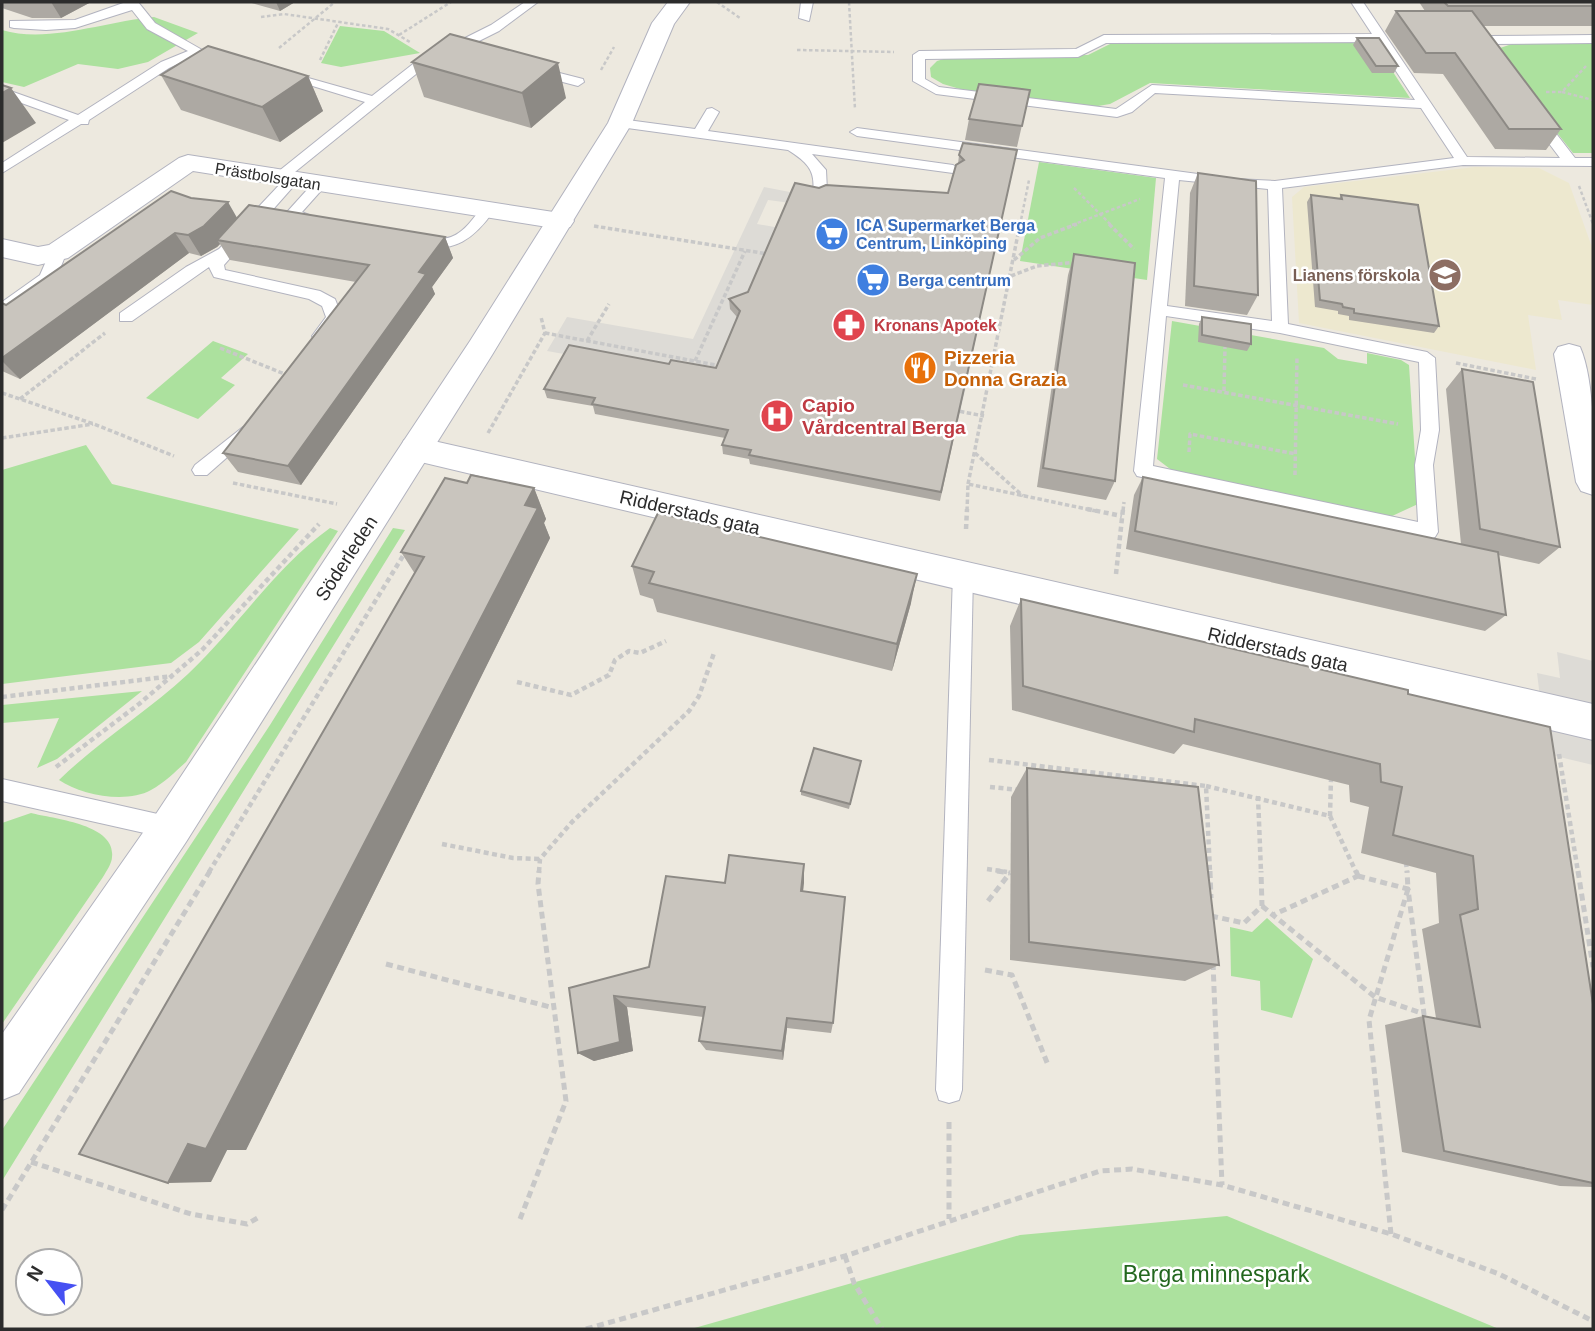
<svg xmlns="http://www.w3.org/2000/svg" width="1595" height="1331" font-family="Helvetica,sans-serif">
<rect width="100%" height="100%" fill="#ede9df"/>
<!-- education -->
<polygon fill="#ede8cf" points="1475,167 1539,168 1569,183 1593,250 1593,305 1558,300 1562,320 1528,315 1536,370 1299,323 1292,197 1304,187"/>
<!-- green -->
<g fill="#ace19e">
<path d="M154 17 198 33 148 62 118 69 78 64 24 87 2 82V30C48 44 106 21 154 17Z"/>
<polygon points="340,26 384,31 420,53 341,67 321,63"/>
<polygon points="1112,43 1374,43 1410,98 1150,83 1110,104 1092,107 960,89 943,84 931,77 930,68 937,61 947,58 1088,55"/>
<polygon points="1512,44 1593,44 1593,153 1573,153 1497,57 1500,48"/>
<polygon points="1039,162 1156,178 1147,280 1020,261"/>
<polygon points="1172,321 1324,348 1338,359 1367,364 1367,353 1401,360 1409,365 1418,504 1390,517 1178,475 1157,459"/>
<polygon points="213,341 248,354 221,378 235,385 198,419 146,398"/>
<polygon points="86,445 112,484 299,529 199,642 171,663 2,684 2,470"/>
<path d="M330 528 338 531 186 762C175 772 164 783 151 790 126 804 81 795 59 780 99 741 147 712 188 674 237 628 275 567 330 528Z"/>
<polygon points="393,528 405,530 2,1181 2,1130 270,725"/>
<polygon points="142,691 57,759 37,768 59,718 2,723 2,705"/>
<path d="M31 813C54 819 116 824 112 857 112 863 106 872 103 877L2 1024V823Z"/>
<polygon points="1267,918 1313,959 1292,1018 1261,1010 1260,981 1231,976 1230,927 1252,932"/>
<polygon points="1227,1216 1499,1329 691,1329 1020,1235"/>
</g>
<!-- plaza -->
<g fill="#dddbd6">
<polygon points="764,187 795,193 791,203 768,200 757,224 780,228 730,346 966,387 954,438 795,409 671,373 547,351 567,317 693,339"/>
<polygon points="1557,652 1593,661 1593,765 1547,754 1537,673 1560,678"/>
</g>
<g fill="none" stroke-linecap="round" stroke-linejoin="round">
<defs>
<g id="lane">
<polygon points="126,2 138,2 155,23 204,51 169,68 89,120 88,124 81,124 2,173 2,163 69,120 2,96 2,88 78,115 161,62 188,51 147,29 132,10 75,28 46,30 14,28 10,27 10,21 75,20"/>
<polygon points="525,2 538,2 499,31 421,70 290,176 299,180 224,265 225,270 320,291 335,299 342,317 326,340 314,340 312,336 326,317 322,306 309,299 214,277 209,267 132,321 120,321 120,313 186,267 219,249 283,181 274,181 274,175 365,102 280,76 280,70 372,96 413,64 491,25"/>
<polygon points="801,2 813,2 809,21 799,18"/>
<path d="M1351 2H1363L1467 157 1560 158 1529 117 1536 113 1541 114 1575 158H1593V166L1463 165 1282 188 1288 324 1427 352 1435 358 1439 430 1433 465 1438 532 1435 537 1428 540 1137 476 1134 471 1165 178 857 136 850 132 857 128 1235 179 1275 181 1454 158 1421 108 1155 93 1132 112 1117 117 936 94 913 81V55L919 51 1076 49 1104 35 1372 34ZM1377 42 1415 100 1152 85 1116 109 939 87 925 79V59L1078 57 1106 43ZM1179 180 1268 189 1272 321 1167 306ZM1166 316 1280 333 1419 362 1421 430 1415 465 1418 522 1153 466Z"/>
<polygon points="1593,35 1593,43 1494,44 1491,51 1499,60 1493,64 1479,51 1486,37 1490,36"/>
<polygon points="536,67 583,79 584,82 578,86 532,74 530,71"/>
<path d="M712 108 719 112 708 131 953 165 960 169 953 173 812 154 826 170 827 191 820 195 813 191C816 169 805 161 788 150L620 127 613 123 620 119 695 129 707 109Z"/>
<polygon points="320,180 327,184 302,212 325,222 318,227 295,222 287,212 315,181"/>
<path d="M488 205 495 209C475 238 454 255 417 245L414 242C424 233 439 242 451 237 465 232 474 217 483 206Z"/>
<path d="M58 247 66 252C60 280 29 307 2 314V302L40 275 50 252Z"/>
<polygon points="243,427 252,433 249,438 207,475 195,475 192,470 195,465"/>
<polygon points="963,567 970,569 973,575 962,1090 959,1100 949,1103 939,1100 936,1090 953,575 956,569"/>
<polygon points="2,779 171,817 179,820 183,828 179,836 171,839 2,801"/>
</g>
<g id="street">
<polygon points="188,155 560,213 570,215 574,221 570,227 560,229 193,171 68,258 38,265 2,257 2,239 38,247 49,245 179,158"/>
<path d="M1569 344 1580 347C1595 381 1595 455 1593 495L1581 491 1576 482 1554 354 1558 347Z"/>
<polygon points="416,437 1593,704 1593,740 404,458 400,449 404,440"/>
</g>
<polygon id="secondary" points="668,2 690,2 674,24 632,123 492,355 186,842 19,1093 2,1100 2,1034 156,814 470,341 608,123 652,23"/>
</defs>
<!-- lane casing -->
<use href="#lane" stroke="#b2b3bf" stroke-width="2"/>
<!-- street casing -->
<use href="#street" stroke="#b2b3bf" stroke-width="2"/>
<!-- secondary casing -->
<use href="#secondary" stroke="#b2b3bf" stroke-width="2"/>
<!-- path-far3 -->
<g stroke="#c8c8c8" stroke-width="2.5" stroke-dasharray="3.5 2.5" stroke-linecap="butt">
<polyline points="717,2 740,18"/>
<polyline points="849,2 855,109"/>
<polyline points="261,17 284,14 388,29 410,42"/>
<polyline points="399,35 451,2"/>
<polyline points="279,48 335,2"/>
<polyline points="797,50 894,52"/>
<polyline points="320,60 338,23"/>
<polyline points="601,70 614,47"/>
<polyline points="1546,92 1562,92 1586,66"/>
<polyline points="1562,92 1593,100"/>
<polyline points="1579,186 1593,224"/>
<polyline points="1074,188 1111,225"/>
<polyline points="1020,225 1029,180"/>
<polyline points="1072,225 1140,199"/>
</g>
<!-- path-far2 -->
<g stroke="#c8c8c8" stroke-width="3.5" stroke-dasharray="4.5 2.5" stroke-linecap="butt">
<polyline points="1109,224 1134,249"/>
<polyline points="594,226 768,254"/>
<polyline points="1014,260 1040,238 1077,224"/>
<polyline points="1011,276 1037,266 1077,262"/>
<polyline points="545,333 721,366"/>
<polyline points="587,341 609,304"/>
<polyline points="220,348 287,375"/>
<polyline points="695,361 745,251"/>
<polyline points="1456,363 1536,379"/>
<polyline points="1183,385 1398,424"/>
<polyline points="1224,391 1225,347"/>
<polyline points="2,393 94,424 174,456"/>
<polyline points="20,399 105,333"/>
<polyline points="953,410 984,416"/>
<polyline points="488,433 545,333 541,317"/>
<polyline points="2,438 93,424"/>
<polyline points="1189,452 1190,434 1296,454"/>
<polyline points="975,453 1023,496"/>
<polyline points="1295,475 1297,357"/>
<polyline points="233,483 337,504"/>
<polyline points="968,484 1020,224"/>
<polyline points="967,511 968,484 1096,511"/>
<polyline points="1123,511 1124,502"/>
</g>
<!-- path-far1 -->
<g stroke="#c8c8c8" stroke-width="4.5" stroke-dasharray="5 3.5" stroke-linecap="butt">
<polyline points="1087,509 1122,516"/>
<polyline points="966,529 967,509"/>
<polyline points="1116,574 1123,509"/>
<polyline points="517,682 571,695 609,675 615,660 629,651 640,653 666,641"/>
<polyline points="2,697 173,676"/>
<polyline points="1559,754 1578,872"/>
<polyline points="989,760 1206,786 1210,872"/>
<polyline points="56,767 139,704 202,650 319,524"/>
<polyline points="1206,786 1330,816 1331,778"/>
<polyline points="990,787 1020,790"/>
<polyline points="1258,796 1261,872"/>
<polyline points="1330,816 1356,872"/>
<polyline points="442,844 513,858 540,859"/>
<polyline points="1406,862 1407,872"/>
<polyline points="987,869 1007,872"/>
<polyline points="209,872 406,551"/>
<polyline points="539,872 540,859 572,822 689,711 699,696 714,653"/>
</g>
<!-- path -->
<g stroke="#c8c8c8" stroke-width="5" stroke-dasharray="7 4.5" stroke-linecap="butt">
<polyline points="997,871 1010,873"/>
<polyline points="1210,871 1211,898"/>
<polyline points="1356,871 1358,876"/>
<polyline points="1578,871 1593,967"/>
<polygon points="1358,876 1408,889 1424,1014 1375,997 1273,915"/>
<polyline points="988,901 1010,873"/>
<polyline points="1262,906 1273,915"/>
<polyline points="1211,916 1244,923 1262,906 1261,871"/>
<polyline points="1213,963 1222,1185"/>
<polyline points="386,964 554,1008"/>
<polyline points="985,970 1012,975 1048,1065"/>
<polyline points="949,1122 949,1219"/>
<polyline points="31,1162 191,1214 247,1224 261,1216"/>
<polyline points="2,1210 210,871"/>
<polyline points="520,1219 566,1101 538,884 539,871"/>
<polyline points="1391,1234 1369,1020 1408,889 1407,871"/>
<polyline points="845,1256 854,1283 882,1329"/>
<polyline points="586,1329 845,1256 1100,1171 1132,1169 1222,1185 1391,1234 1499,1274 1593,1321"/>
</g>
<!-- lane -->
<use href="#lane" fill="#fff" fill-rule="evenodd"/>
<!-- street -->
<use href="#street" fill="#fff" fill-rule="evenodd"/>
<!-- secondary -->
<use href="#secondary" fill="#fff" fill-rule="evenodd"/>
</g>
<!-- wall -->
<g fill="#ada9a3">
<polygon points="2,2 91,2 61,18 32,18 2,8"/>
<polygon points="248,2 295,2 280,11"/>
<polygon points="1419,2 1593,2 1593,26 1483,26 1561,129 1546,150 1495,149 1443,74 1414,73 1385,31 1396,11 1425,11"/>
<polygon points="1357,38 1398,66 1394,73 1372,73 1353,45"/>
<polygon points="412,62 566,98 531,128 424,97"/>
<polygon points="161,75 308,76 323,111 280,142 181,110"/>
<polygon points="1030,90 1017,147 965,140 969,119"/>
<polygon points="1017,150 940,501 750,464 749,459 723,454 722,445 725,438 595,414 593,406 547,398 544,389 669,364 716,368 737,317 730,309 729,299 748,292 819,188 948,193 958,164 959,155"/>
<polygon points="1198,173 1258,295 1247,315 1185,306 1190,193"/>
<polygon points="171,191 237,218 445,237 453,258 432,287 435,294 301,485 238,472 223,453 356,282 230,260 220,244 217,247 201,256 189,253 20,379 2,371 2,303 6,305"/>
<polygon points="1311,195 1339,199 1341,195 1439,326 1434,333 1349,320 1349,316 1338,314 1338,311 1315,307 1307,202"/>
<polygon points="1074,254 1115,481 1106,500 1037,487 1068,275"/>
<polygon points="1202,317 1251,344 1247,351 1198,342 1199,324"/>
<polygon points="1462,369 1560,547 1539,564 1498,555 1506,615 1485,631 1126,549 1134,495 1143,477 1461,544 1446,389"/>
<polygon points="467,483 534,488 546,519 544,523 550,538 246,1150 227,1150 211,1182 415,574 401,552"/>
<polygon points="632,566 911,603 892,671 657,612 653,599 640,595"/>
<polygon points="1021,599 1408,694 1593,1004 1593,1187 1560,1186 1402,1152 1385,1025 1423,1016 1436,1018 1422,929 1439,923 1436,873 1361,853 1369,807 1350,802 1349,785 1183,744 1174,754 1012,710 1010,626"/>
<polygon points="861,761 849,809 801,795 801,791"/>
<polygon points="1027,768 1219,965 1185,981 1010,960 1011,797"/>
<polygon points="804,864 803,891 833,1023 831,1033 787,1028 783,1060 706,1050 699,1041 703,1017 627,1007 633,1051 594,1061 578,1053 569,988 649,967 725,883"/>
</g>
<!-- shaded-wall -->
<g fill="#8d8a85">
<polygon points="51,2 91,2 61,18"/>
<polygon points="276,2 295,2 280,11"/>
<polygon points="558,63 566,98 531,128 522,93"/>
<polygon points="308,76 323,111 280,142 262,107"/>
<polygon points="11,88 36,123 2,143 2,93"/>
<polygon points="228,202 240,223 217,240 220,244 217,247 201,256 188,235"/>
<polygon points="175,233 189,253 20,379 2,361 2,358"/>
<polygon points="445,237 453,258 432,287 435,294 301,485 288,466 419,272"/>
<polygon points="534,488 546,519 544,523 550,538 246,1150 227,1150 211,1182 168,1183"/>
<polygon points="917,574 911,603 892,671 897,644"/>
<polygon points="804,864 804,883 801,909 801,891"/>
<polygon points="614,996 627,1007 633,1051 594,1061 578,1053"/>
<polygon points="787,1018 787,1028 783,1060 782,1051"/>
</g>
<!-- building -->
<g fill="#c9c5be" stroke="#8d8a85" stroke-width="2">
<polygon points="1444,2 1593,2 1593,6 1448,6"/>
<polygon points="1396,11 1472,11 1561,129 1509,129 1455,53 1426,53"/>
<polygon points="450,34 558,63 522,93 412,62"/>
<polygon points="1357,38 1379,38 1398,66 1376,66"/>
<polygon points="208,46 308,76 262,107 161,75"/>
<polygon points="979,84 1030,90 1022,126 969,119"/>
<polygon points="2,85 11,88 2,93"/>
<polygon points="963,143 1017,150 941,492 749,455 751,450 722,445 728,430 592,404 595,398 544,389 569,345 669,364 671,360 716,368 740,311 729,299 748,292 795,183 819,188 826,185 948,193 956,165 964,160 959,155"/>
<polygon points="1198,173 1256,181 1258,295 1194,286"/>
<polygon points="171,191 191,198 228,202 204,226 188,235 175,233 2,358 2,303 6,305"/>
<polygon points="1311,195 1342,199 1341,195 1418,205 1439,326 1354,313 1354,309 1343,307 1342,304 1320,300"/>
<polygon points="249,205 445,237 419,272 426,274 288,466 223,453 369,265 217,240"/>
<polygon points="1074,254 1135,263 1115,481 1043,468"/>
<polygon points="1202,317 1251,324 1251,344 1202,335"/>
<polygon points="1462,369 1533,382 1560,547 1480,529"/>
<polygon points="471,475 534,488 525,505 538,508 206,1149 188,1144 168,1183 79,1154 424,557 401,552 445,478 467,483"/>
<polygon points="1143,477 1498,552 1506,615 1135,531"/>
<polygon points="658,513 917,574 897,644 649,583 654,572 632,566"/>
<polygon points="1021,599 1408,690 1408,694 1550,727 1593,1004 1593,1183 1444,1151 1423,1016 1480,1027 1460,915 1478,909 1473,856 1393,835 1402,787 1381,782 1380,764 1195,719 1194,732 1023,686"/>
<polygon points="814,748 861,761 850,804 801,791"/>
<polygon points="1027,768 1198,787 1219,965 1029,942"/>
<polygon points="729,855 804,864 801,891 845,897 833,1023 787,1018 782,1051 699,1041 705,1007 614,996 620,1042 578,1053 569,988 649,967 666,876 725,883"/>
</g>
<!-- icons -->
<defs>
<symbol id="supermarket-disc" viewBox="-11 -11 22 22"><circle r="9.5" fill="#3f7fe0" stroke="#fff"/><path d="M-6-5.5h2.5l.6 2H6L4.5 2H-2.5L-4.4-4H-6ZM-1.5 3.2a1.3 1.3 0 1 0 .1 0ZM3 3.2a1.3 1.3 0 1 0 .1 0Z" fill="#fff"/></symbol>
<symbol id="school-disc" viewBox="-11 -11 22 22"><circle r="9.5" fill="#8d6e63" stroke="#fff"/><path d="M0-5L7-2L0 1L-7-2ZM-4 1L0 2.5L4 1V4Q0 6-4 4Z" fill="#fff"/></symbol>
<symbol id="pharmacy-disc" viewBox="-11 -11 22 22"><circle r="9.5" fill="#e0444e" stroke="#fff"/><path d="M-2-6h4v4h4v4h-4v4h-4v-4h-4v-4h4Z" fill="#fff"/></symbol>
<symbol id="restaurant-disc" viewBox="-11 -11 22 22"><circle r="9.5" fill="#e8710a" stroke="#fff"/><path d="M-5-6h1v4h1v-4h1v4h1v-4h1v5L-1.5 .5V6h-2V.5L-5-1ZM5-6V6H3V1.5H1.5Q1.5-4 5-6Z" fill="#fff"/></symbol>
<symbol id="hospital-disc" viewBox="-11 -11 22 22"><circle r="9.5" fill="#e0444e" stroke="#fff"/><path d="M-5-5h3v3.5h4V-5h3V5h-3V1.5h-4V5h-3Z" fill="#fff"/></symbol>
</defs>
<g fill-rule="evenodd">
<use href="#supermarket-disc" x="813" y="215" width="38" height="38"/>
<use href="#school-disc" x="1426" y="256" width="38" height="38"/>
<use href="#supermarket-disc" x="854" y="261" width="38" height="38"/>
<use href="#pharmacy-disc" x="830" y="306" width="38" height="38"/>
<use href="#restaurant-disc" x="901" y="349" width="38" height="38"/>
<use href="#hospital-disc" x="758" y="397" width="38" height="38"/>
</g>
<g text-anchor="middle" stroke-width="5" stroke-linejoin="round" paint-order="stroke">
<!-- far-street labels -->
<g font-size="16" fill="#2c2c2c" stroke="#fff">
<text transform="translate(268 176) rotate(9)" y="6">Prästbolsgatan</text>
</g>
<!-- far-shop labels -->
<g font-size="16" font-weight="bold" fill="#366cbe" stroke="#fff" text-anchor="start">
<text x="856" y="231">ICA Supermarket Berga<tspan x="856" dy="18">Centrum, Linköping</tspan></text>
<text x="898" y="286">Berga centrum</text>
</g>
<!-- far-education labels -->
<g font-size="16" font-weight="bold" fill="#785e54" stroke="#fff" text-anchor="end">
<text x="1420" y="281">Lianens förskola</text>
</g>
<!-- far-health labels -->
<g font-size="16" font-weight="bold" fill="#be3a42" stroke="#fff" text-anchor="start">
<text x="874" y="331">Kronans Apotek</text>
</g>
<!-- food labels -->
<g font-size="19" font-weight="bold" fill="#c56008" stroke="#fff" text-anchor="start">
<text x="944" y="364">Pizzeria<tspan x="944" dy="22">Donna Grazia</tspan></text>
</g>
<!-- health labels -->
<g font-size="19" font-weight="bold" fill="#be3a42" stroke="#fff" text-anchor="start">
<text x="802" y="412">Capio<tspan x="802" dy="22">Vårdcentral Berga</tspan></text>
</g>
<!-- street labels -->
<g font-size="19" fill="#2c2c2c" stroke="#fff">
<text transform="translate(690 512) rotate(13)" y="7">Ridderstads gata</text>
<text transform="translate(346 558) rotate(-57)" y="7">Söderleden</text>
<text transform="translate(1278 649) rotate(13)" y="7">Ridderstads gata</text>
</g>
<!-- near-park labels -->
<g font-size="23" fill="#23671e" stroke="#fff">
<text x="1216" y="1282">Berga minnespark</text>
</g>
</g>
<!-- border -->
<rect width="1595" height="1331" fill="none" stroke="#2c2c2c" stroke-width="7"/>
<!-- north arrow -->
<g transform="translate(49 1282) rotate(301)"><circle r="33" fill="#ffffff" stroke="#ababab" stroke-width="2"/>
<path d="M0-5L12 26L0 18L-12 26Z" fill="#4650f2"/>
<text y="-10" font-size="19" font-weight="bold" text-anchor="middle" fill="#2c2c2c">N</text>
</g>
</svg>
